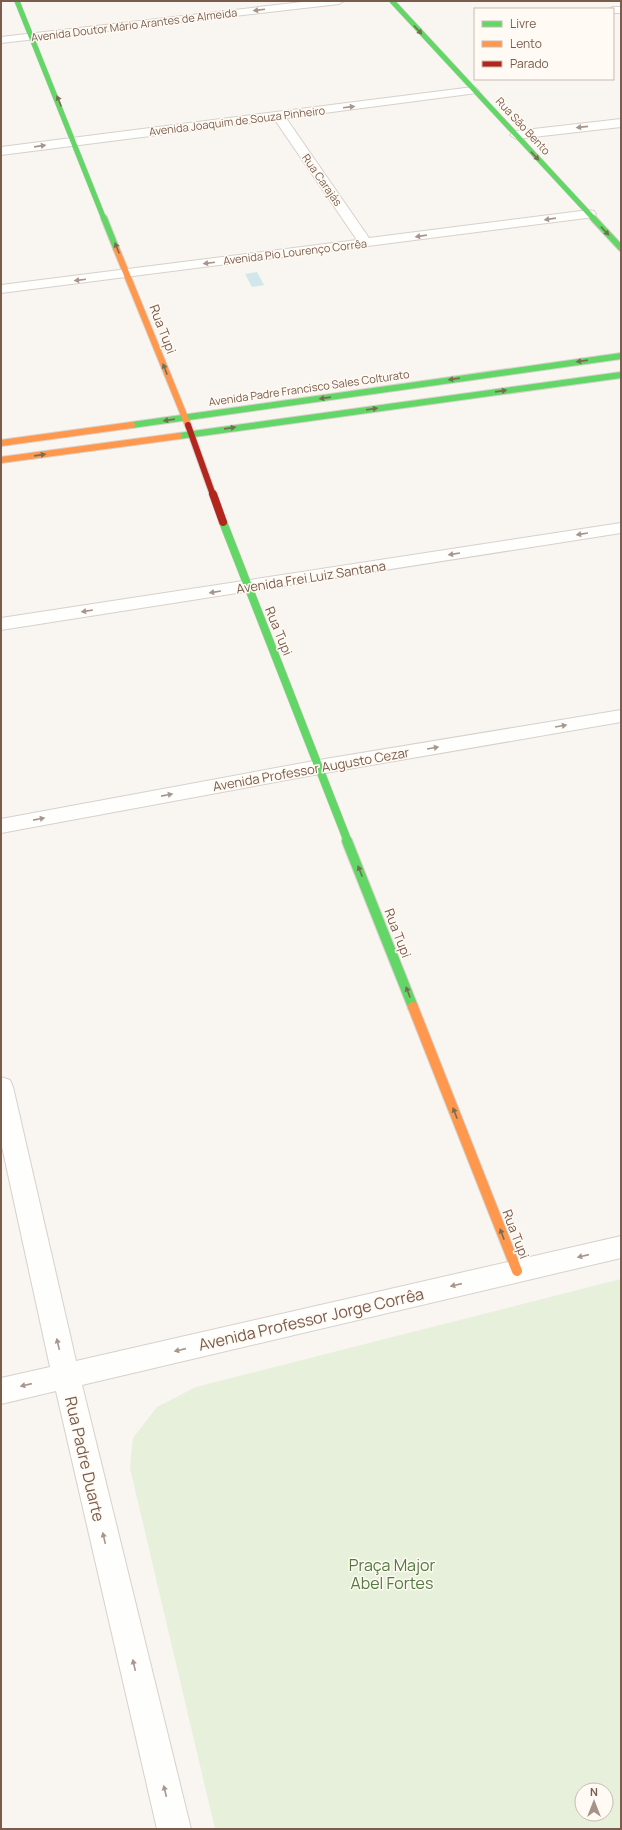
<svg xmlns="http://www.w3.org/2000/svg" width="622" height="1830" font-family="Manrope,sans-serif">
<rect width="100%" height="100%" fill="#f9f5f0"/>
<!-- green -->
<path fill="#e7f0db" fill-rule="evenodd" d="M621 1279V1829H215L130 1468 133 1438 157 1407 196 1387ZM582 1790H606V1814H582Z"/>
<!-- water -->
<polygon fill="#d0e8ea" points="257,272 264,285 252,287 245,274"/>
<g fill="none" stroke-linecap="round" stroke-linejoin="round">
<defs>
<g id="street">
<polygon points="311,1 344,1 339,4 1,43 1,37"/>
<polygon points="613,7 621,7 621,13 613,13 613,9 608,9"/>
<polygon points="473,87 477,89 479,91 477,93 286,118 369,238 589,210 594,211 596,214 594,217 1,293 1,285 357,240 275,120 1,155 1,147"/>
<polygon points="621,119 621,127 516,139 510,135 516,131"/>
<polygon points="621,523 621,533 1,630 1,618"/>
<polygon points="621,710 621,722 319,774 1,833 1,819 319,760"/>
<polygon points="1,1077 10,1080 13,1087 76,1361 621,1236 621,1258 82,1385 191,1829 157,1829 56,1391 1,1404 1,1378 50,1367 1,1142"/>
</g>
<g id="fast-far3">
<polyline points="17,1 104,219"/>
<polyline points="392,1 594,219"/>
</g>
<g id="fast-far2">
<polyline points="104,218 116,248"/>
<polyline points="593,218 621,248"/>
<polyline points="132,425 621,356"/>
<polyline points="179,436 621,375"/>
</g>
<polyline id="fast-far1" points="223,522 348,842"/>
<polyline id="fast" points="347,841 413,1007"/>
<g id="slow-far1">
<polyline points="116,248 188,425"/>
<polyline points="1,443 132,425"/>
<polyline points="1,460 179,436"/>
</g>
<polyline id="slow" points="413,1007 517,1271"/>
<polyline id="jam-far1" points="188,425 213,495"/>
<polyline id="jam" points="213,494 223,522"/>
</defs>
<!-- street casing -->
<use href="#street" stroke="#d7d1cb" stroke-width="2"/>
<!-- fast-far3 casing -->
<use href="#fast-far3" stroke="#d9d2cb" stroke-width="6"/>
<!-- fast-far2 casing -->
<use href="#fast-far2" stroke="#d9d2cb" stroke-width="8"/>
<!-- fast-far1 casing -->
<use href="#fast-far1" stroke="#d9d2cb" stroke-width="9"/>
<!-- fast casing -->
<use href="#fast" stroke="#d9d2cb" stroke-width="12"/>
<!-- slow-far1 casing -->
<use href="#slow-far1" stroke="#d9d2cb" stroke-width="8"/>
<!-- slow casing -->
<use href="#slow" stroke="#d9d2cb" stroke-width="12"/>
<!-- jam-far1 casing -->
<use href="#jam-far1" stroke="#d9d2cb" stroke-width="8"/>
<!-- jam casing -->
<use href="#jam" stroke="#d9d2cb" stroke-width="9"/>
<!-- street -->
<use href="#street" fill="#fefefd" fill-rule="evenodd"/>
<!-- fast-far3 -->
<use href="#fast-far3" stroke="#63d668" stroke-width="5"/>
<!-- fast-far2 -->
<use href="#fast-far2" stroke="#63d668" stroke-width="6"/>
<!-- fast-far1 -->
<use href="#fast-far1" stroke="#63d668" stroke-width="8"/>
<!-- fast -->
<use href="#fast" stroke="#63d668" stroke-width="10"/>
<!-- slow-far1 -->
<use href="#slow-far1" stroke="#ff974d" stroke-width="6"/>
<!-- slow -->
<use href="#slow" stroke="#ff974d" stroke-width="10"/>
<!-- jam-far1 -->
<use href="#jam-far1" stroke="#b3261e" stroke-width="6"/>
<!-- jam -->
<use href="#jam" stroke="#b3261e" stroke-width="8"/>
</g>
<!-- one-way arrows -->
<defs><path id="oneway-solid" d="M-6-.8H1V-3.2L6.5 0L1 3.2V.8H-6Z"/></defs>
<g fill="#a8958b">
<use href="#oneway-solid" transform="translate(259 10) rotate(173)"/>
<use href="#oneway-solid" transform="translate(349 107) rotate(-7)"/>
<use href="#oneway-solid" transform="translate(582 127) rotate(174)"/>
<use href="#oneway-solid" transform="translate(40 146) rotate(-8)"/>
<use href="#oneway-solid" transform="translate(550 219) rotate(172)"/>
<use href="#oneway-solid" transform="translate(421 236) rotate(172)"/>
<use href="#oneway-solid" transform="translate(209 263) rotate(173)"/>
<use href="#oneway-solid" transform="translate(80 280) rotate(173)"/>
<use href="#oneway-solid" transform="translate(582 534) rotate(171)"/>
<use href="#oneway-solid" transform="translate(454 554) rotate(171)"/>
<use href="#oneway-solid" transform="translate(215 592) rotate(171)"/>
<use href="#oneway-solid" transform="translate(87 611) rotate(171)"/>
<use href="#oneway-solid" transform="translate(561 726) rotate(-10)"/>
<use href="#oneway-solid" transform="translate(433 748) rotate(-10)"/>
<use href="#oneway-solid" transform="translate(167 795) rotate(-11)"/>
<use href="#oneway-solid" transform="translate(39 819) rotate(-11)"/>
<use href="#oneway-solid" transform="translate(583 1256) rotate(167)"/>
<use href="#oneway-solid" transform="translate(456 1285) rotate(167)"/>
<use href="#oneway-solid" transform="translate(58 1344) rotate(-103)"/>
<use href="#oneway-solid" transform="translate(180 1350) rotate(167)"/>
<use href="#oneway-solid" transform="translate(26 1385) rotate(167)"/>
<use href="#oneway-solid" transform="translate(104 1538) rotate(-103)"/>
<use href="#oneway-solid" transform="translate(134 1665) rotate(-103)"/>
<use href="#oneway-solid" transform="translate(165 1791) rotate(-103)"/>
</g>
<g fill="#776e51">
<use href="#oneway-solid" transform="translate(418 30) rotate(48)"/>
<use href="#oneway-solid" transform="translate(59 101) rotate(-112)"/>
<use href="#oneway-solid" transform="translate(535 156) rotate(47)"/>
<use href="#oneway-solid" transform="translate(605 231) rotate(47)"/>
<use href="#oneway-solid" transform="translate(117 248) rotate(-112)"/>
<use href="#oneway-solid" transform="translate(582 361) rotate(172)"/>
<use href="#oneway-solid" transform="translate(165 369) rotate(-111)"/>
<use href="#oneway-solid" transform="translate(454 379) rotate(172)"/>
<use href="#oneway-solid" transform="translate(501 391) rotate(-8)"/>
<use href="#oneway-solid" transform="translate(325 398) rotate(172)"/>
<use href="#oneway-solid" transform="translate(372 409) rotate(-8)"/>
<use href="#oneway-solid" transform="translate(169 420) rotate(172)"/>
<use href="#oneway-solid" transform="translate(230 428) rotate(-8)"/>
<use href="#oneway-solid" transform="translate(40 455) rotate(-8)"/>
<use href="#oneway-solid" transform="translate(360 871) rotate(-111)"/>
<use href="#oneway-solid" transform="translate(408 992) rotate(-111)"/>
<use href="#oneway-solid" transform="translate(455 1113) rotate(-111)"/>
<use href="#oneway-solid" transform="translate(502 1234) rotate(-111)"/>
</g>
<g text-anchor="middle" stroke-width="3" stroke-linejoin="round" paint-order="stroke">
<!-- far-street labels -->
<g font-size="11" fill="#7a5c4d" stroke="#fffaf3">
<text transform="translate(134 25) rotate(-7)" y="4">Avenida Doutor Mário Arantes de Almeida</text>
<text transform="translate(237 121) rotate(-7)" y="4">Avenida Joaquim de Souza Pinheiro</text>
<text transform="translate(523 126) rotate(47)" y="4">Rua São Bento</text>
<text transform="translate(322 180) rotate(55)" y="4">Rua Carajás</text>
<text transform="translate(295 252) rotate(-7)" y="4">Avenida Pio Lourenço Corrêa</text>
<text transform="translate(309 388) rotate(-8)" y="4">Avenida Padre Francisco Sales Colturato</text>
</g>
<!-- street labels -->
<g font-size="13" fill="#7a5c4d" stroke="#fffaf3">
<text transform="translate(163 329) rotate(69)" y="5">Rua Tupi</text>
<text transform="translate(311 577) rotate(-9)" y="5">Avenida Frei Luiz Santana</text>
<text transform="translate(279 631) rotate(68)" y="5">Rua Tupi</text>
<text transform="translate(311 769) rotate(-10)" y="5">Avenida Professor Augusto Cezar</text>
<text transform="translate(398 933) rotate(69)" y="5">Rua Tupi</text>
<text transform="translate(516 1234) rotate(69)" y="5">Rua Tupi</text>
</g>
<!-- near-street labels -->
<g font-size="16" fill="#7a5c4d" stroke="#fffaf3">
<text transform="translate(311 1319) rotate(-13)" y="6">Avenida Professor Jorge Corrêa</text>
<text transform="translate(85 1459) rotate(77)" y="6">Rua Padre Duarte</text>
</g>
<!-- near-park labels -->
<g font-size="16" fill="#537a41" stroke="#fffaf3">
<text x="392" y="1571">Praça Major<tspan x="392" dy="18">Abel Fortes</tspan></text>
</g>
</g>
<!-- border -->
<rect width="622" height="1830" fill="none" stroke="#7a5c4d" stroke-width="4"/>
<!-- legend -->
<rect x="474" y="8" width="140" height="72" fill="#fffaf3" stroke="#cabbb1"/>
<rect x="482" y="21" width="20" height="6" fill="#63d668" stroke="#cabbb1"/>
<text x="510" y="28" font-size="12" fill="#7a5c4d">Livre</text>
<rect x="482" y="41" width="20" height="6" fill="#ff974d" stroke="#cabbb1"/>
<text x="510" y="48" font-size="12" fill="#7a5c4d">Lento</text>
<rect x="482" y="61" width="20" height="6" fill="#b3261e" stroke="#cabbb1"/>
<text x="510" y="68" font-size="12" fill="#7a5c4d">Parado</text>
<!-- north arrow -->
<g transform="translate(594 1802)"><circle r="19" fill="#fffaf3" stroke="#cabbb1"/>
<path d="M0-3L7 15L0 10L-7 15Z" fill="#a69286"/>
<text y="-6" font-size="11" font-weight="bold" text-anchor="middle" fill="#7a5c4d">N</text>
</g>
</svg>
